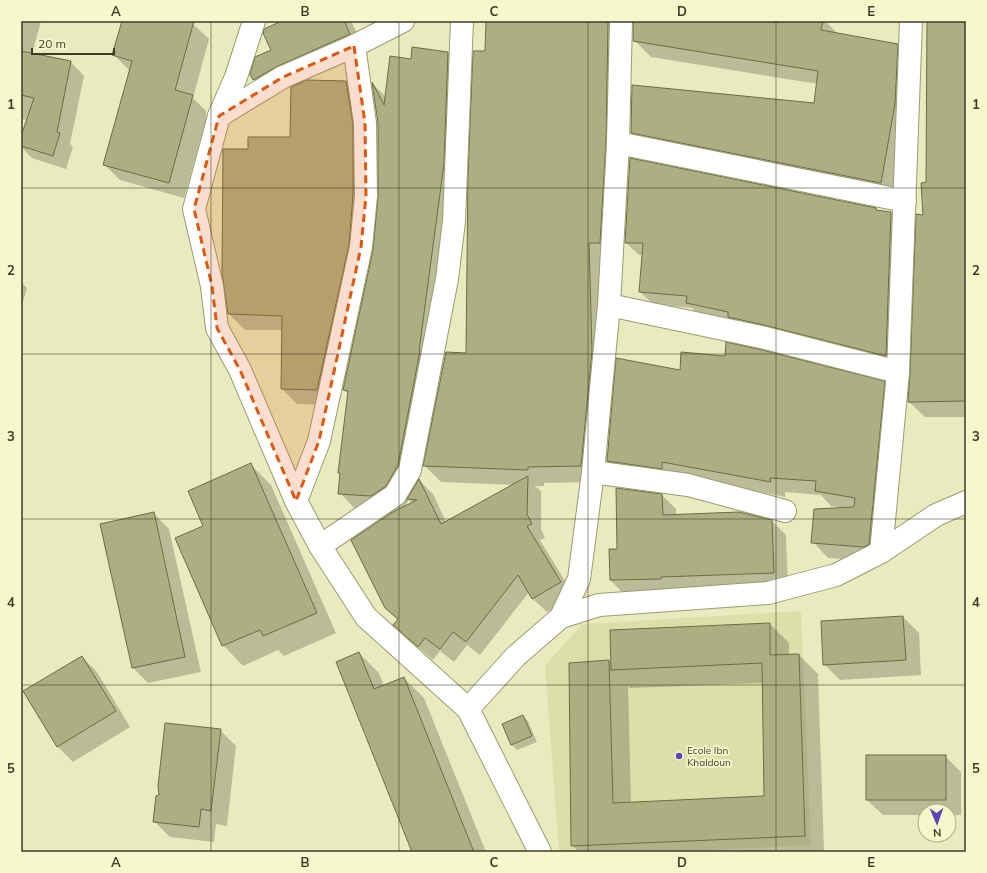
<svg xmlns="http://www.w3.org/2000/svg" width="987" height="873" font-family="Mulish,sans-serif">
<rect width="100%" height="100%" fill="#e9ebbe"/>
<!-- built -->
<polygon fill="#dddfaa" points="801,611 811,845 672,852 559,852 545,666 582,624"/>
<!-- shadow -->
<g fill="#0003" fill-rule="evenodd">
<polygon points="21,21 41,21 32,54 71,62 84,76 70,144 73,147 66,169 32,158 21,147 21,139 28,120 21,119"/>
<polygon points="123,21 183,21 193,24 209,39 193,98 206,111 206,120 184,198 120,180 105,165 130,71 114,55"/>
<polygon points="281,21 351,21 365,50 270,95 254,80 251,74 272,50"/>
<path d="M487 21H825L838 34 897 45 914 61 897 199 648 149 632 132 815 104 818 84 651 57 634 40V25L627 31 597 482 544 483V486H535L541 491V529L545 538 540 540 574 596 547 612 533 599 529 592 480 655 467 645 454 662 440 651 433 660 409 639 398 620 385 608 389 516 359 513 340 493 341 475 339 473 349 395 344 390 374 250 379 197 378 123 373 84 386 97 411 60 448 53 468 73 440 372 419 480 433 494 446 522 514 485 441 482 425 466 467 354 486 52ZM409 500 413 504 404 508Z"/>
<polygon points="928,21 966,21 966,417 925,417 909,402 927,183"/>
<polygon points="346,82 362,98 368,140 333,405 297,404 282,389 283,330 245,330 229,314 249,150 291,138"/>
<polygon points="876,209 878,211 891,213 904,225 899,368 699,315 692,308 653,304 640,292 643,255 639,255 626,243"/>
<polygon points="21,282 27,288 21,308"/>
<polygon points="681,371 884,382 899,398 880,561 828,558 813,542 842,508 831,506 821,495 785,492 785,497 677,476 623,476 608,461"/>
<polygon points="251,465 271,485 336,633 284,656 278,650 243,666 223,645 176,539 205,526"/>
<polygon points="662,495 676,509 676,515 772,521 786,535 788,587 624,594 610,580 618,550"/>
<polygon points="153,513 169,529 201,672 148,683 133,668"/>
<polygon points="903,617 919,633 921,675 840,680 824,664"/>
<path d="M770 624 789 643V655H799L818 674 824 852H579L572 845 570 664 609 661 611 663V631ZM763 683 765 797 631 803 628 686 630 688Z"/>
<polygon points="359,653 379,673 384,686 404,678 424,698 486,852 413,852"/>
<polygon points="82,657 97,672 130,727 73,762 57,746"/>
<polygon points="523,716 528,721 537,742 517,750 512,745 503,724"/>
<polygon points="220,730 236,746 227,826 216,824 214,842 170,837 155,822"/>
<polygon points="945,756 961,772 961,815 949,815 949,811 925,811 925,815 883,815 867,800"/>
</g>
<!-- building -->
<g fill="#adaf83" stroke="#6b6c43">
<polygon points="122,21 194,21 175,90 193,95 169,183 103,165 132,61 112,55"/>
<polygon points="282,21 344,21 350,34 278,66 253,80 250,74 255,57 271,50 263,33 264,29"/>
<polygon points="486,21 608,21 606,142 600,243 589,243 592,351 581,466 528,467 528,470 423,466 446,352 466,353 468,173 473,51 485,51"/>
<polygon points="633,21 823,21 821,30 898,44 895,104 881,183 631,133 632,85 814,103 818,71 633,41"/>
<polygon points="927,21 966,21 966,401 908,402 910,373 916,214 923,215 921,183 926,182"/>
<polygon points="412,47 448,52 444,163 419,351 420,351 398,465 386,486 371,496 338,494 340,473 338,473 348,391 343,390 373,250 378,197 378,123 372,82 384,105 390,56 411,59"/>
<polygon points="21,51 71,61 57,132 60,133 53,156 21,146 21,136 34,98 21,95"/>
<polygon points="307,80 346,81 353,124 353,195 349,245 317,390 281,389 282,316 228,314 222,274 223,149 248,149 248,137 290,137 291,87"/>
<polygon points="630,158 876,208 876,210 891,212 886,356 764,325 728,317 728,312 686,303 687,296 639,292 643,243 625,243"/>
<polygon points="726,342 758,349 885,381 869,544 864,547 811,543 814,509 854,507 855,498 815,491 816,481 770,478 771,482 662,462 662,469 607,461 616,358 680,370 681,352 725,356"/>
<polygon points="251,463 317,613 263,636 260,630 222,646 175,538 203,526 188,491"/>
<polygon points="528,476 527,514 532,524 527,526 561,582 532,599 518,575 466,642 453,632 440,649 425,638 418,647 393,625 398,619 385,608 351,540 391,513 417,500 407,499 419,479 441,524"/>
<polygon points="616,488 662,494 663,515 739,512 772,520 774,573 661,577 661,579 610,580 609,549 617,549"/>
<polygon points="154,512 185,657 132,668 100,524"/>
<polygon points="903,616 906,660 823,665 821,621"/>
<polygon points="770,623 770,655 799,654 805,836 571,846 569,663 609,660 613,803 764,796 762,663 611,670 610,630"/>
<polygon points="359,652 374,689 404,677 474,852 412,852 336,662"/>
<polygon points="82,656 116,711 57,747 23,691"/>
<polygon points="523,715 532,736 511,745 502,724"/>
<polygon points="165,723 221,729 211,811 201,809 199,827 153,822 156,796 159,795 158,786"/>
<rect x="866" y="755" width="80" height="45"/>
</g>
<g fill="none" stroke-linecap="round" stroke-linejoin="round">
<defs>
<g id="minor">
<polyline points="254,21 236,77 219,116 194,209 212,286 217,328 240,370 296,501 320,546 366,617 468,709 540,852"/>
<polyline points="219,116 283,77 354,46 403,21"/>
<polyline points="618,143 905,201"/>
<polyline points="609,305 761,337 898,372"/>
<polyline points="593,472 688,485 785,511"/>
<polyline points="296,501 319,441 361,247 366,196 365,123 354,46"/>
<polyline points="320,546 395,495 410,470 447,279 454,221 462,21"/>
<polyline points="881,552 898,372 911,21"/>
<polyline points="561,617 599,605 768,593 836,575 881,552 936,515 966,502"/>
<polyline points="468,709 516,656 561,617 579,579 593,472 609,305 618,143 621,21"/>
</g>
</defs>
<!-- minor casing -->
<use href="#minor" stroke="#9a9c71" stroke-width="24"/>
<!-- minor -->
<use href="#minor" stroke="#fff" stroke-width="22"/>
</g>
<!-- marked area -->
<path fill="#df580e" fill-opacity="0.2" stroke="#df580e" stroke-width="3" stroke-dasharray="8 5" stroke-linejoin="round" d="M354 46 365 123 366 196 361 247 319 441 296 501 240 370 217 328 212 286 194 209 219 116 283 77Z"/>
<!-- grid -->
<path fill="none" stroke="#3b3c2a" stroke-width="1" stroke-opacity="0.55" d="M211 21V852M399 21V852M588 21V852M776 21V852M21 188H966M21 354H966M21 519H966M21 685H966"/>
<!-- markers -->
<circle fill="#6042ba" stroke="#f6f8cb" stroke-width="1.5" cx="679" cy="756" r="4"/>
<g text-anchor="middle" stroke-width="3.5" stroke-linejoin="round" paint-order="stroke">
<!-- poi labels -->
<g font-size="10" fill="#3b3c2a" stroke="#f6f8cb" text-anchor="start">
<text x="687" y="754">Ecole Ibn<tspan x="687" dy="12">Khaldoun</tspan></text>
</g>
</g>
<!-- border -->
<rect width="987" height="873" fill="none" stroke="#f6f8cb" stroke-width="44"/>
<!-- north arrow -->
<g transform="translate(937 823) rotate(178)"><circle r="19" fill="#f6f8cb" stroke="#abad8b"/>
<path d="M0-3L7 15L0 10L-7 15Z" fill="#6042ba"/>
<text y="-6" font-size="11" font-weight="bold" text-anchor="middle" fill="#3b3c2a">N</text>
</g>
<!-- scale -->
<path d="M32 48v6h82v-6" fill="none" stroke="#3b3c2a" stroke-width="2"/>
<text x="38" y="48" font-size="12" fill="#3b3c2a" stroke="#f6f8cb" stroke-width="3" paint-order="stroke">20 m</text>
<rect x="22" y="22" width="943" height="829" fill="none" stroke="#3b3c2a" stroke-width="1.5"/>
<g font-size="13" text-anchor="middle" font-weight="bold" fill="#3b3c2a">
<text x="116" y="16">A</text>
<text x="305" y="16">B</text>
<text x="494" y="16">C</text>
<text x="682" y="16">D</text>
<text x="871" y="16">E</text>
<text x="11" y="109">1</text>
<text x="976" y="109">1</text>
<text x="11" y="275">2</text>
<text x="976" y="275">2</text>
<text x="11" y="441">3</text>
<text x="976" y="441">3</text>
<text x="11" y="607">4</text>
<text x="976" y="607">4</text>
<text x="11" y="773">5</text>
<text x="976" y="773">5</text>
<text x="116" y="867">A</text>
<text x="305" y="867">B</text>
<text x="494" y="867">C</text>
<text x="682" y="867">D</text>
<text x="871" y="867">E</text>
</g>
</svg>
